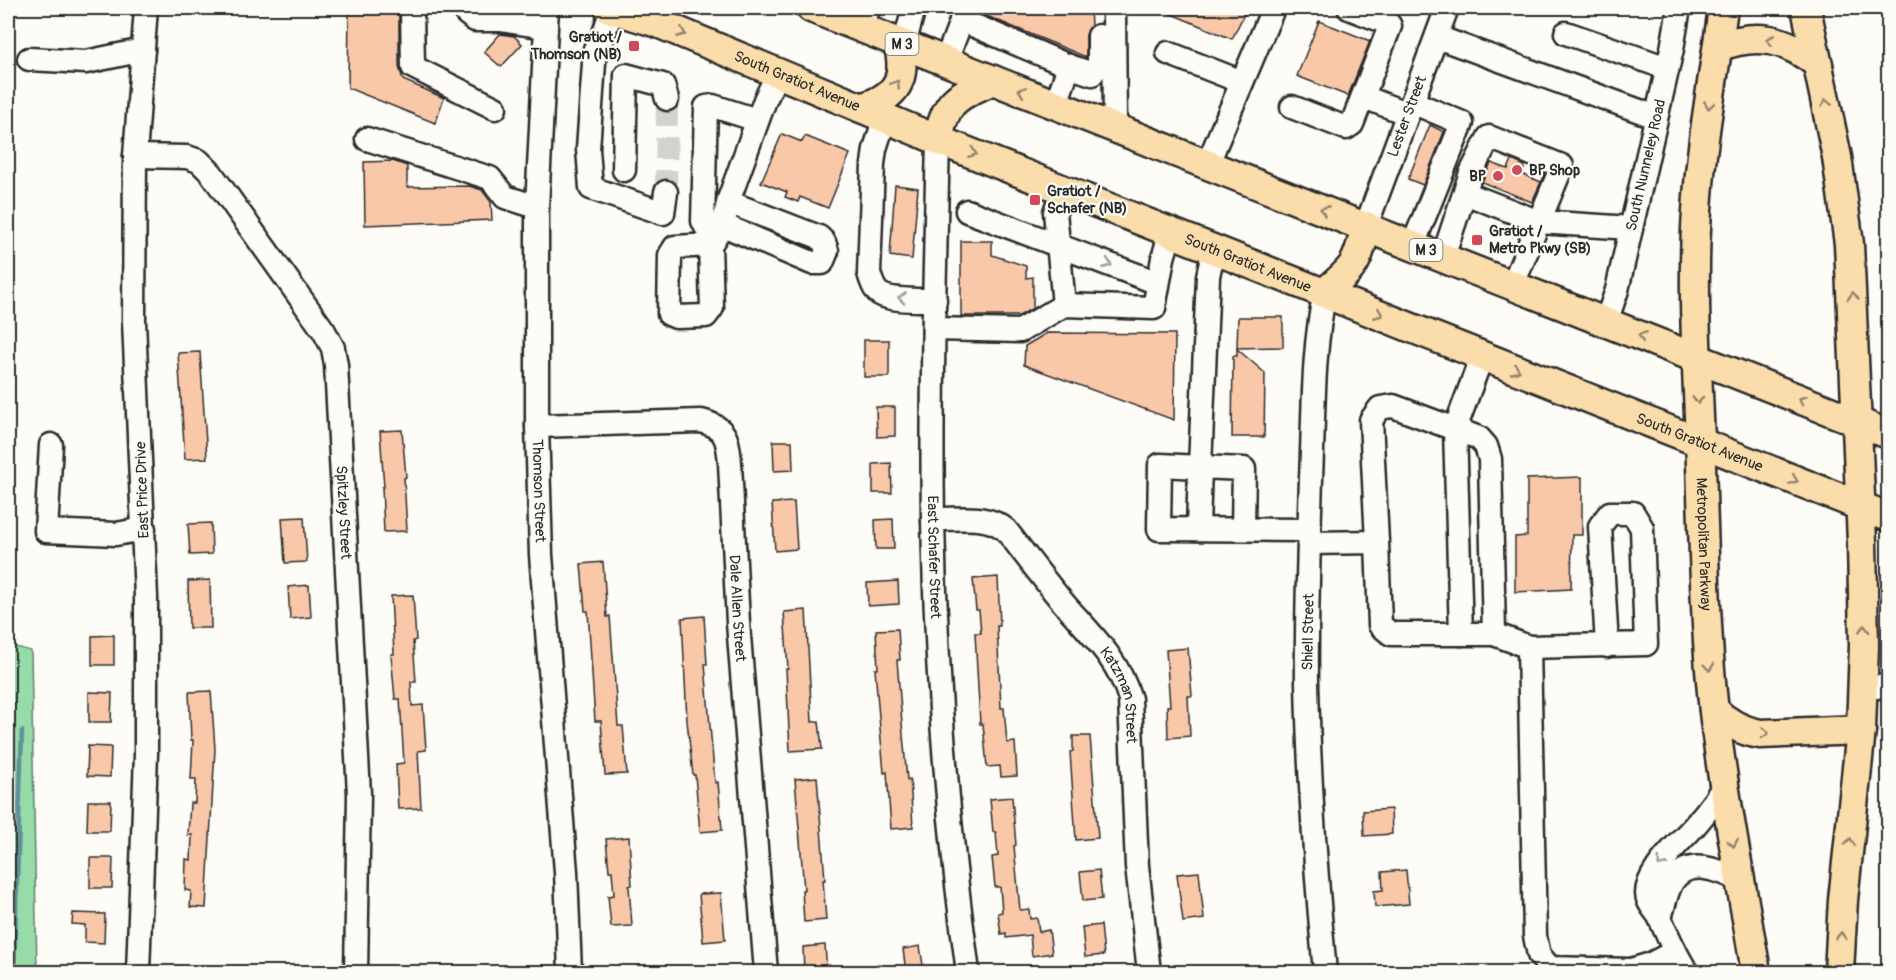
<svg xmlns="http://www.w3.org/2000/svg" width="1896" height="980" font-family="Pangolin,sans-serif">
<rect width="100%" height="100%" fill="#fdfcf7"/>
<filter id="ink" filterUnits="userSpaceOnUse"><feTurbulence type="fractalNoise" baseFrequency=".0167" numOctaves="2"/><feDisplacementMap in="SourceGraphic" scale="12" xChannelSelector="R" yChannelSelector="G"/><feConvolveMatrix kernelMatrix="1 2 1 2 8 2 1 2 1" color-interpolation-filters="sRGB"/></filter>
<g filter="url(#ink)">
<!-- green -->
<polygon fill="#96dba8" stroke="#60836a" stroke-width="1.5" points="8,645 31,651 37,972 8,972"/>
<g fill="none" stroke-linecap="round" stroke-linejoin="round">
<!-- stream -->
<polyline stroke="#619099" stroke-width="4.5" points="14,972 22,731"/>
</g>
<!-- building -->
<g fill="#f9c8a9" stroke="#2b2b2b" stroke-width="1.5">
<polygon points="354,8 399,8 399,67 403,80 444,98 435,123 348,88 349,9"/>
<polygon points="984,8 1090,8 1091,26 1086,35 1086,57 982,14"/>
<polygon points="1157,8 1247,8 1232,39"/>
<polygon points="1319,21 1370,41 1348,96 1297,76"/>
<polygon points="500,34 514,36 522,44 501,67 484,52"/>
<polygon points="1430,125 1444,132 1423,185 1408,179"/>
<polygon points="782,134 802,142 805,136 850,154 828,208 800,197 798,202 785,197 787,192 761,182"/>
<polygon points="1512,160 1525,166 1522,174 1541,182 1532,202 1482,182 1491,163 1508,169"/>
<polygon points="393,161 407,166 407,187 469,186 482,190 491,202 492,220 365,225 364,162"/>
<polygon points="895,185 918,188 912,259 890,256"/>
<polygon points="961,241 992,241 992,255 1026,266 1026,278 1033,277 1033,308 1019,316 961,316"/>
<polygon points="1238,317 1283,317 1283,347 1237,348"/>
<polygon points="1047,333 1175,334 1174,420 1024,365 1025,346"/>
<rect x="864" y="340" width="25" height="37"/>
<polygon points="1237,349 1265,373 1264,437 1232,437 1233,356 1237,356"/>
<polygon points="200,352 207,458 185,459 178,353"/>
<polygon points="876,407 895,407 895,436 877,437"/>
<polygon points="402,430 406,477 404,478 407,531 384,532 382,487 384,487 380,431"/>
<polygon points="773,441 792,441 793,470 774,471"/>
<polygon points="891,463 892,493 873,493 873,464"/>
<polygon points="1582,477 1582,535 1572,535 1571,589 1515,592 1515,537 1527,536 1527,479"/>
<polygon points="794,502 797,549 775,551 772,503"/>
<polygon points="304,517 307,562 285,563 282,518"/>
<polygon points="893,519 894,549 876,549 875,520"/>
<polygon points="211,523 212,554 190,555 188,524"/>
<polygon points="603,562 607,617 610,616 618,726 623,726 627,774 605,775 601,721 595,721 588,611 585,611 581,564"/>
<polygon points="998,577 1000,626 997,626 1001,708 1004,708 1007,743 1015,742 1017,776 1001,777 1000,766 987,767 983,724 980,724 975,633 981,633 979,610 976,610 973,579"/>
<polygon points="210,580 211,628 189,628 188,581"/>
<polygon points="898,581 899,604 868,606 867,583"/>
<polygon points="309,585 311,617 290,619 288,587"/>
<polygon points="413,595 416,640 413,641 416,682 411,682 412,706 423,705 426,750 418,751 421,808 398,809 396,764 404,763 400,699 395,699 391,654 394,654 391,596"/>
<polygon points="806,610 812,722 819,721 822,749 790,751 786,669 788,669 784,612"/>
<polygon points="704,616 707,664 705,664 710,726 715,783 718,782 722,830 700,832 695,775 693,775 687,721 682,618"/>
<polygon points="898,629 900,660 897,660 902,723 907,780 910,779 913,827 891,829 887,772 884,773 879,717 875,669 878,669 876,630"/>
<polygon points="114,635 114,665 92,665 92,636"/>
<polygon points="1188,648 1192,696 1188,696 1190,736 1168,738 1167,706 1170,706 1166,650"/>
<polygon points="211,691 215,749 206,908 190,907 191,891 185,890 186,859 191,860 192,835 188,835 190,803 195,803 196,779 191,779 193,740 191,740 189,692"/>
<polygon points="89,692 112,693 111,722 89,722"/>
<polygon points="1073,736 1090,736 1098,838 1076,840 1070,752 1073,751"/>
<polygon points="88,746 111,747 110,777 87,776"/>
<polygon points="817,777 825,880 823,880 826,920 804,922 802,890 804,890 795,779"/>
<polygon points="1012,797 1016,845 1014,846 1020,910 1029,909 1030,919 1037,918 1039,932 1049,930 1052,953 1032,956 1030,935 1006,938 1006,933 1001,934 998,913 1002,912 1000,887 995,887 992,857 998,856 996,832 993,832 990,799"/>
<polygon points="88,801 111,801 110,831 87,831"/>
<polygon points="1391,809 1392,834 1364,836 1363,811"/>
<polygon points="629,837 632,885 629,886 632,926 611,927 608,896 614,895 612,871 609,871 606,839"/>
<polygon points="90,858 113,858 112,888 90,888"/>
<polygon points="1099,870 1102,899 1083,901 1080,872"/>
<polygon points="1406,870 1409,904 1375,907 1374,891 1383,890 1382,872"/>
<polygon points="1199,872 1204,919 1183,922 1177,874"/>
<polygon points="721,893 725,940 703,942 699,894"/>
<polygon points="73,913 105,914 104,943 85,942 85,925 72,924"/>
<polygon points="1101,925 1104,955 1085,957 1082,927"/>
<polygon points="825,945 827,972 804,972 803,947"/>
<polygon points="920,946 924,972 906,972 903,949"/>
</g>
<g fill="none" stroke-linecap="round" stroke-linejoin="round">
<!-- minor-tunnel -->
<polyline stroke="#d3d2ce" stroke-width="22" stroke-dasharray="22 11" stroke-linecap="butt" points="666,192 667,99"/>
<defs>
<g id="minor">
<polyline points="412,8 413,67 495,108"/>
<polyline points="465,8 466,13 475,20 500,20 545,27"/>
<path id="s1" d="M547 8 537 207V426L541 555 566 872 570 972"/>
<polyline points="1114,8 1115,126"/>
<polyline points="612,9 603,36 595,49 588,149 591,188 663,213 666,192"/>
<polyline points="961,20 1069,66 1056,104"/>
<polyline points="860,28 869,8"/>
<polyline points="1566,33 1667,68"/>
<polyline points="1437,37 1656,117"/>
<polyline points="904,45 914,8"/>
<polyline points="1168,53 1242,82"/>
<polyline points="29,59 86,62 143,50"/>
<polyline points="946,61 966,8"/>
<polyline points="1069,66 1092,74 1099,65 1099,36"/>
<polyline points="1364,97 1408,114"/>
<polyline points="1412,102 1462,123 1413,245"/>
<polyline points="1292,107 1346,128 1352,124 1390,26 1388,23 1349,8"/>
<path d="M885 117 875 149 873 164 869 273C871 280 874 290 880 294 891 301 922 300 935 300"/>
<polyline points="367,139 490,178 505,197 537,207"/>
<path id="s2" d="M938 140C935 266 931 394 933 521 936 672 947 823 968 972"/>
<path id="s3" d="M135 156 187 157 199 161 211 173 324 331 333 348 336 365 359 794 356 972"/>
<polyline points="1208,163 1273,9"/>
<polyline points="624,170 626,75 663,85 667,99"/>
<polyline points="1063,189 1055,212 1064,305"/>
<polyline points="1465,193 1539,222 1631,228"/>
<polyline points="729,199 723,225 812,263 822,263 827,251 824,242 819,237 736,205 729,199 765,100 778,73"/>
<polyline points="967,211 1158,283"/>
<polyline points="723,225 706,227 703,221 706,107 713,106 757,120"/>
<path id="s4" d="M1366 226 1447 8"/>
<polyline points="710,245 675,247 670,255 669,314 676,317 706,316 712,308 710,245 723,225"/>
<polyline points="1214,248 1208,276 1200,467 1160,465 1159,529 1309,530"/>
<polyline points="1443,257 1471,173 1489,137 1562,166 1513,284"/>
<path d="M1325 292C1312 352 1314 416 1311 478 1309 546 1306 614 1307 682 1309 779 1316 876 1325 972"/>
<path id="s5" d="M1606 322 1617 290 1672 49 1679 8"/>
<polyline points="934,329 1020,331 1064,305 1154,308 1163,258 1171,231"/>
<path id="s6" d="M537 426 701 421C726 427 728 439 730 463L738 623 766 972"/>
<polyline points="51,445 46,531 116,534 144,529"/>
<path id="s7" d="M933 519C957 520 987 513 1006 530 1024 553 1042 577 1061 600 1089 633 1117 656 1130 699L1137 866 1149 972"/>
<polyline points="1198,529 1200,467 1244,469 1243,529"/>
<polyline points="1377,542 1371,420 1380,408 1393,406 1479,438 1486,446 1490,459 1494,634"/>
<polyline points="1309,543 1377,542 1380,625 1391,634 1494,634 1529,647 1535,936 1539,955 1550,968 1631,970 1651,964 1674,952"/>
<polyline points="1461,634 1455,429 1482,356"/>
<polyline points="1529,647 1646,644 1642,528 1633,513 1610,513 1600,526 1607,646"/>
<polyline points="1863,688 1888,686"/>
<path d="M1660 918C1664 906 1666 892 1672 882 1688 857 1719 870 1740 880"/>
<polyline points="138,972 146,754 146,597 134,321 135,156 146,8"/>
<path d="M1687 972C1676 955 1668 937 1660 918 1657 912 1650 906 1648 899 1640 876 1684 839 1697 823 1707 811 1717 799 1724 785"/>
</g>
<g id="major">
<path id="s8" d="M609 8 658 23 938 140 1888 517"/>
<polyline points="811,8 1888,434"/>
<path id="s9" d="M1723 8C1714 75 1701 142 1697 211 1692 287 1697 363 1700 440 1704 531 1704 622 1714 712 1724 800 1742 886 1756 972"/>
<polyline points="1806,8 1837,157 1849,244 1862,542 1864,645 1861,730 1843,900 1839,972"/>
<path d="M1718 47C1757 32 1785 38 1818 64"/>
<path d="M861 108C897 97 908 79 898 43"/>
<path d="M938 140C946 98 958 96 993 80"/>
<path d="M1325 292C1355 267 1357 265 1366 226"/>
<path d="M1714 710C1727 723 1742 731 1760 734L1861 730"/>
</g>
</defs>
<!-- minor casing -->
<use href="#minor" stroke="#2b2b2b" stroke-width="27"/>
<!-- major casing -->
<use href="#major" stroke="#2b2b2b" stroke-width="33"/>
<!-- minor -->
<use href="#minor" stroke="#fdfcf7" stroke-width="22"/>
<!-- major -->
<use href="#major" stroke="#fbddab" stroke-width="28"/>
</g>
<!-- one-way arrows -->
<defs><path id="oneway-chevron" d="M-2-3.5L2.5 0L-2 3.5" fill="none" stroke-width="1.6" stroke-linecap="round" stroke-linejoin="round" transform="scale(1.5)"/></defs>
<g stroke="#93846b">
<use href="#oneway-chevron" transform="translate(682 33) rotate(23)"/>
<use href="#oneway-chevron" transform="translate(1770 40) rotate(-170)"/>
<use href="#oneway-chevron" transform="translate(896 84) rotate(-58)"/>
<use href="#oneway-chevron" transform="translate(1022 91) rotate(-159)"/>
<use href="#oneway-chevron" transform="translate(1826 103) rotate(-102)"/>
<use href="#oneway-chevron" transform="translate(1709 105) rotate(98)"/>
<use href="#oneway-chevron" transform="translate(973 153) rotate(21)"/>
<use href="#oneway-chevron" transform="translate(1324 210) rotate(-158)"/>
<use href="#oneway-chevron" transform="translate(1853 296) rotate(-92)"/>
<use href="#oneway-chevron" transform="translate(1379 314) rotate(22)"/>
<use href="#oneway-chevron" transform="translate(1642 336) rotate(-159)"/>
<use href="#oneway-chevron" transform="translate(1516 370) rotate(22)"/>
<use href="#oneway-chevron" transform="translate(1698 400) rotate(87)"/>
<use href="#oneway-chevron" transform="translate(1802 400) rotate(-158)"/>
<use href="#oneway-chevron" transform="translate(1794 480) rotate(21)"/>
<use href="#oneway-chevron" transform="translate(1864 629) rotate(-91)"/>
<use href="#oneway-chevron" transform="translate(1709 667) rotate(85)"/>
<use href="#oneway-chevron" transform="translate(1765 733) rotate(2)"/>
<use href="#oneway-chevron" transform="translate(1850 842) rotate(-83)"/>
<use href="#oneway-chevron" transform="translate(1733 843) rotate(80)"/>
<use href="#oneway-chevron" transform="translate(1841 936) rotate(-86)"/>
</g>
<g stroke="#9e9e9b">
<use href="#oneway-chevron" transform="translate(1108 264) rotate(21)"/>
<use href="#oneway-chevron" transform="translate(902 298) rotate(-172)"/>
<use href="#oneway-chevron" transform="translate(1661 863) rotate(129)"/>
</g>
</g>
<!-- markers -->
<g fill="#d1495b" stroke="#fdfcf7" stroke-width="2">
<rect x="628" y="40" width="12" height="12" rx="3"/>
<circle cx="1517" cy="170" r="6"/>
<circle cx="1498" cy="176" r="6"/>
<rect x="1029" y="194" width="12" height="12" rx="3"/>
<rect x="1471" y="234" width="12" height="12" rx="3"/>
</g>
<g text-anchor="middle" stroke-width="4.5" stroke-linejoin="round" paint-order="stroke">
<!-- shield labels -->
<g fill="#fdfcf7" stroke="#6a6a68" stroke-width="1.5">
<rect x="885.5" y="33" width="33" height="22" rx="4.5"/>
<rect x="1409.5" y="239" width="33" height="22" rx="4.5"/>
</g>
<g font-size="14" font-weight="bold" fill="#2b2b2b">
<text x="902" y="49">M 3</text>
<text x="1426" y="255">M 3</text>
</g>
<!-- poi labels -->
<g font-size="15" font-weight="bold" fill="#2b2b2b" stroke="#fdfcf7" text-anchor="start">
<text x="622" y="42" text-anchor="end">Gratiot /<tspan x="622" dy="17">Thomson (NB)</tspan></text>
<text x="1529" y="175">BP Shop</text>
<text x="1486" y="181" text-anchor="end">BP</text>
<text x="1047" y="196">Gratiot /<tspan x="1047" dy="17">Schafer (NB)</tspan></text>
<text x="1489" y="236">Gratiot /<tspan x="1489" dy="17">Metro Pkwy (SB)</tspan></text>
</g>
<!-- street labels -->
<g font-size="15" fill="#2b2b2b" stroke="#fdfcf7">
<text dy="5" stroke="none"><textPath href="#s8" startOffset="202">South Gratiot Avenue</textPath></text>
<text dy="5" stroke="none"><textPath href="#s4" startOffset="117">Lester Street</textPath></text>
<text dy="5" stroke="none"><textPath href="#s5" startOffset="162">South Nunneley Road</textPath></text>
<text dy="5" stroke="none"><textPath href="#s8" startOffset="688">South Gratiot Avenue</textPath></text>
<text dy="5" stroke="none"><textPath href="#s8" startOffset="1174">South Gratiot Avenue</textPath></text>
<text transform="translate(142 490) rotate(-92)" y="5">East Price Drive</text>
<text dy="5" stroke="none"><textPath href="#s1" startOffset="483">Thomson Street</textPath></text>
<text dy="5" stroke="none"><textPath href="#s3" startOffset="460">Spitzley Street</textPath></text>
<text dy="5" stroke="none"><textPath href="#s9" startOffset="538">Metropolitan Parkway</textPath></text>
<text dy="5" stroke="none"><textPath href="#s2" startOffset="417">East Schafer Street</textPath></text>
<text dy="5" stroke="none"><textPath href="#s6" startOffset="366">Dale Allen Street</textPath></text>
<text transform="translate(1308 632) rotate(-89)" y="5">Shiell Street</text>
<text dy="5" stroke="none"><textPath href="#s7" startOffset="280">Katzman Street</textPath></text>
</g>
</g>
<!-- margin -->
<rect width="1896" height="980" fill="none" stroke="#fdfcf7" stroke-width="30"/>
<rect x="15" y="15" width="1866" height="950" fill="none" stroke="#2b2b2b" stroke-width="2" filter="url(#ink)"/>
</svg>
